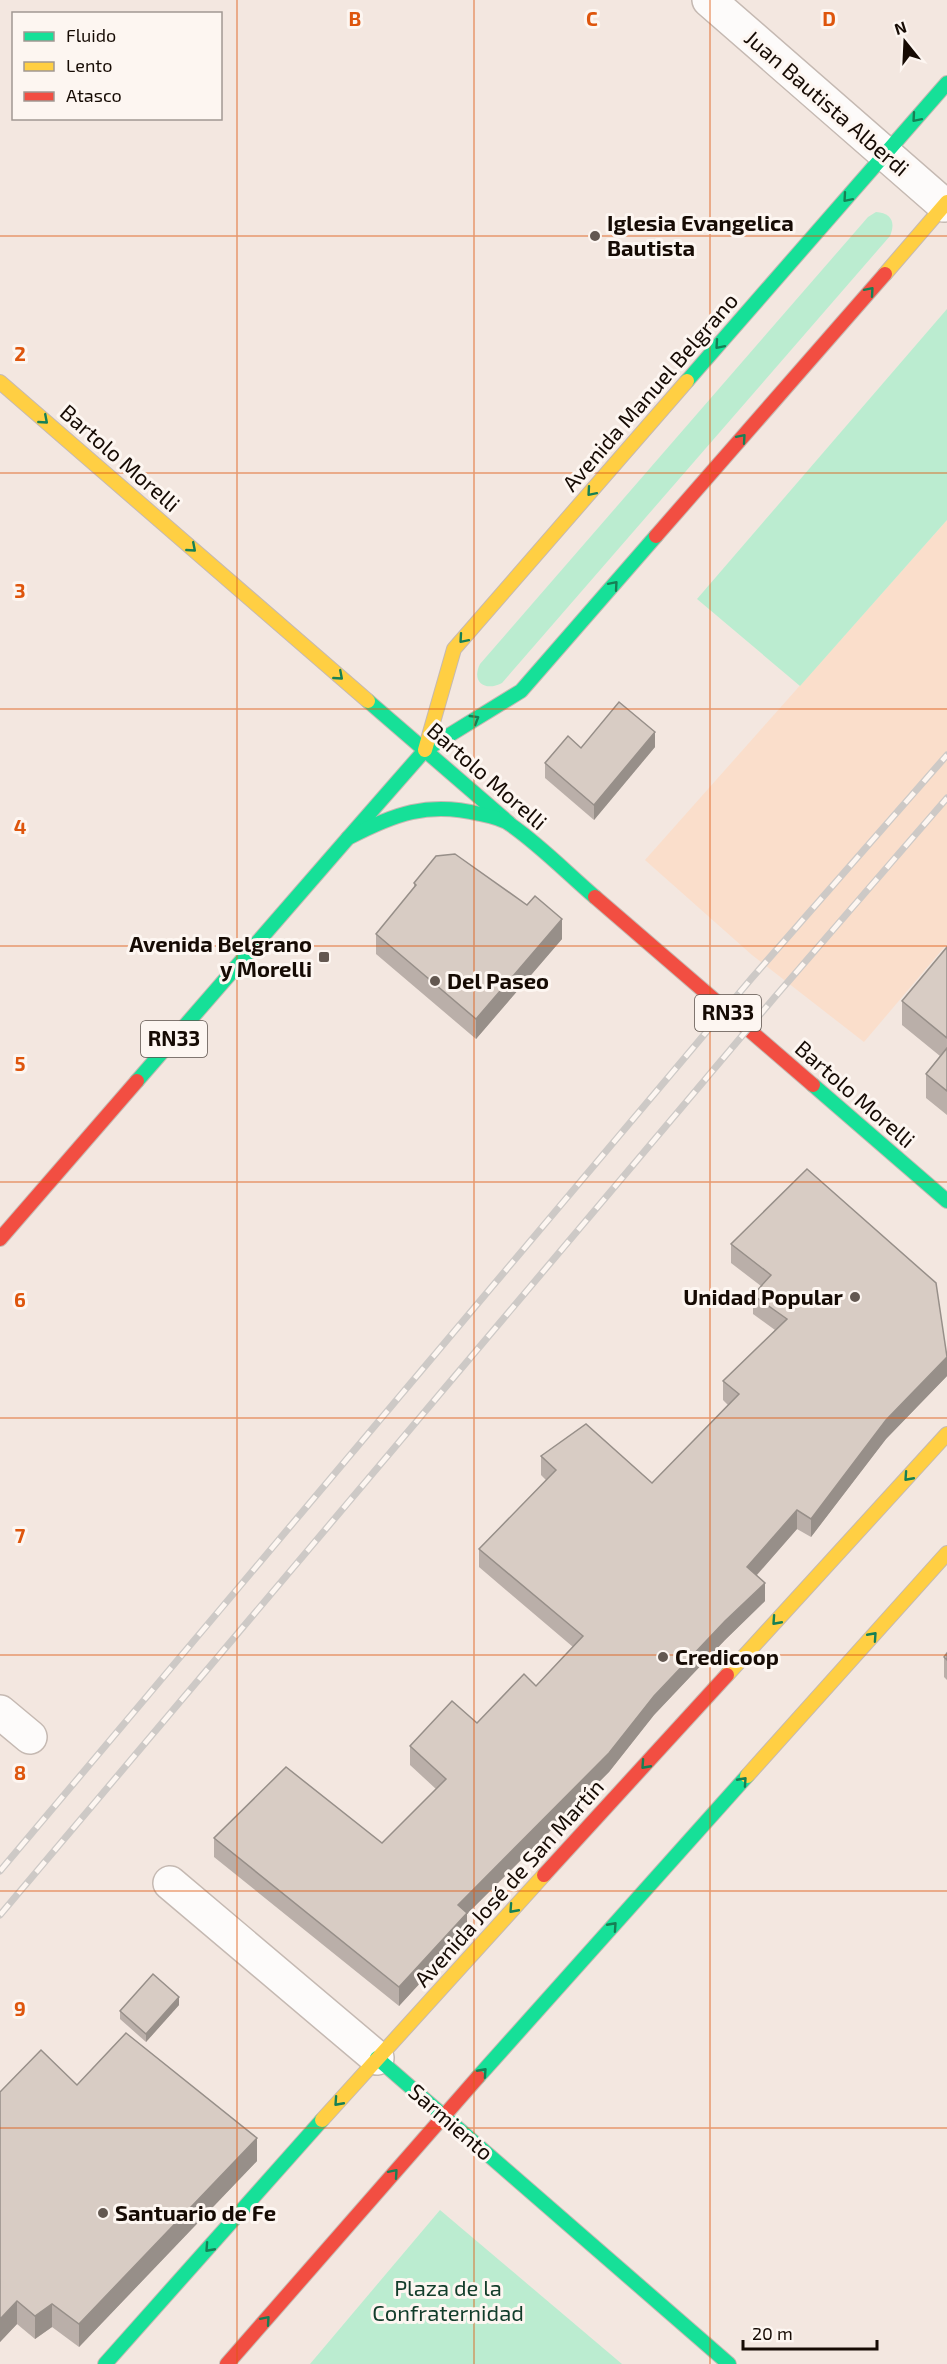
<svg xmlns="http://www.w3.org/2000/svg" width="947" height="2364" font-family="'Exo 2',sans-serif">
<rect width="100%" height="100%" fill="#f3e7e0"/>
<!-- built -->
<polygon fill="#fadecb" points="947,520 947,944 864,1042 752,955 645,860"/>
<!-- green -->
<g fill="#bbecd0">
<path d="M876 212C891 213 896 222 890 236L502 683C485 692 471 682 480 664L868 217Z"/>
<polygon points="947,309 947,520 800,686 697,599"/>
<polygon points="440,2210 622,2364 310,2364"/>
</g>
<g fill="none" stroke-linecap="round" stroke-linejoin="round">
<defs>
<g id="street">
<polyline points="709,0 944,205"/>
<polyline points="0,1712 30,1737"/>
<polyline points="170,1883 377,2058"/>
</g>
<g id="fast">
<polyline points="687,381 947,83"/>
<polyline points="368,701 509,823"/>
<polyline points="348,838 425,750 521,691 656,536"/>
<path d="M137 1081 348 838C394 814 428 801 480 814 490 816 503 819 511 825 541 846 567 873 595 897"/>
<polyline points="813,1085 947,1201"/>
<polyline points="377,2058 729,2364"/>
<polyline points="478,2077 747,1776"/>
<polyline points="105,2364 322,2120"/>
</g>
<g id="slow">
<polyline points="885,274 947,202"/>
<polyline points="0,382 368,701"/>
<polyline points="425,750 454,649 687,381"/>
<polyline points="727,1675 947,1434"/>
<polyline points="747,1776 947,1553"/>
<polyline points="322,2120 544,1875"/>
</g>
<g id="jam">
<polyline points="656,536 885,274"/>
<polyline points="595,897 813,1085"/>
<polyline points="0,1239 137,1081"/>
<polyline points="544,1875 727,1675"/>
<polyline points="227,2364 478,2077"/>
</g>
</defs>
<!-- street casing -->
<use href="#street" stroke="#c5b9b2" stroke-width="36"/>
<!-- fast casing -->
<use href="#fast" stroke="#c5b9b2" stroke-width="16"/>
<!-- slow casing -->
<use href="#slow" stroke="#c5b9b2" stroke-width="16"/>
<!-- jam casing -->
<use href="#jam" stroke="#c5b9b2" stroke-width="16"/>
<!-- street -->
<use href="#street" stroke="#fdfbfa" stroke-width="33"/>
<!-- fast -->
<use href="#fast" stroke="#16e098" stroke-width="14"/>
<!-- slow -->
<use href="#slow" stroke="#ffcf43" stroke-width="14"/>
<!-- jam -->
<use href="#jam" stroke="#f24e42" stroke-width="14"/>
<defs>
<g id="rail">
<polyline points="0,1871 751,979 947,755"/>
<polyline points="0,1915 774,998 947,798"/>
</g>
</defs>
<!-- rail casing -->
<use href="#rail" stroke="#cdc9c6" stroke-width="7"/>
<!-- rail -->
<use href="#rail" stroke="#fdf6f1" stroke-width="4.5" stroke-dasharray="14" stroke-linecap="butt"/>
</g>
<!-- wall -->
<g fill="#baafa9">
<polygon points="655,747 594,820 545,778 545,763 581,748"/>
<polygon points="414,883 562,939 476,1039 376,954 376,934 414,888"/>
<polygon points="947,947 947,1115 926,1098 926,1074 940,1056 902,1025 902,1001"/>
<polygon points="731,1244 947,1376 886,1439 811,1537 797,1529 757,1575 765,1601 725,1640 654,1715 609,1772 467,1914 467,1932 399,2006 214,1857 214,1838 382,1843 436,1789 410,1765 410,1746 477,1723 536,1686 573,1647 479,1567 479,1549 546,1480 541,1475 541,1456 652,1483 728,1405 723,1400 723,1381 775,1330 753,1314 753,1295 761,1286 731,1263"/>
<polygon points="947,1653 947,1680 944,1677 944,1657"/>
<polygon points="179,2005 146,2042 120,2019 120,2011"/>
<polygon points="77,2085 257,2161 79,2347 52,2327 35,2339 17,2324 0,2342 0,2092"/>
</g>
<!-- shaded-wall -->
<g fill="#978f89">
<polygon points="655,732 655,747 594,820 594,805"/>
<polygon points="562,919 562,939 476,1039 476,1019"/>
<polygon points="947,1357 947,1376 886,1439 811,1537 811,1519 886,1420"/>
<polygon points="797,1510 797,1529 747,1586 747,1567"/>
<polygon points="765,1583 765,1601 725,1640 654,1715 609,1772 467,1914 467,1932 399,2006 399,1987 458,1905 725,1621"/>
<polygon points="179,1997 179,2005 146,2042 146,2034"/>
<polygon points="257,2138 257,2161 79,2347 79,2324"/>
<polygon points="17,2301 17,2324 0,2342 0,2319"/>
<polygon points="52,2304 52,2327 35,2339 35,2316"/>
</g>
<!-- building -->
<g fill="#d8ccc4" stroke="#978f89" stroke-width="1.5">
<polygon points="619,702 655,732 594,805 545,763 568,736 581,748"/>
<polygon points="455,854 527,905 535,896 562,919 476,1019 376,934 416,885 414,883 436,856"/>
<polygon points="947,947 947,1038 902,1001"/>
<polygon points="947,1048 947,1091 926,1074"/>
<polygon points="807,1169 936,1283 947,1357 886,1420 811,1519 797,1510 747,1567 765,1583 725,1621 654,1696 609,1753 458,1905 467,1913 399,1987 214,1838 286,1767 382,1843 446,1779 410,1746 452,1701 477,1723 524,1674 536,1686 583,1636 479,1549 556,1470 541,1456 586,1424 652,1483 739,1394 723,1381 787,1319 753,1295 771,1275 731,1244"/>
<polygon points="947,1653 947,1660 944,1657"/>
<polygon points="153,1974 179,1997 146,2034 120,2011"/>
<polygon points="126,2033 257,2138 79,2324 52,2304 35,2316 17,2301 0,2319 0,2092 41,2050 77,2085"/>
</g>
<!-- one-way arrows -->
<defs><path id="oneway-chevron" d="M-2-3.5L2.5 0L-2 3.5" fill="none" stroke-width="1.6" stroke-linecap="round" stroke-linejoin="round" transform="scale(1.5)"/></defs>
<g stroke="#168055">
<use href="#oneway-chevron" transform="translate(916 118) rotate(131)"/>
<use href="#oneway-chevron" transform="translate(847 198) rotate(131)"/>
<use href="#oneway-chevron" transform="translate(870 291) rotate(-49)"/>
<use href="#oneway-chevron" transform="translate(719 345) rotate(131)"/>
<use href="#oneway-chevron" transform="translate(44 420) rotate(41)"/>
<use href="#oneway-chevron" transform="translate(742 438) rotate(-49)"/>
<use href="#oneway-chevron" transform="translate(591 492) rotate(131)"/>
<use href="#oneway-chevron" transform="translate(192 548) rotate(41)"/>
<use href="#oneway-chevron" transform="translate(614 585) rotate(-49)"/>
<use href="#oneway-chevron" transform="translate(463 639) rotate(131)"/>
<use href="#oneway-chevron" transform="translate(339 676) rotate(41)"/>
<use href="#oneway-chevron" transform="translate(475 719) rotate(-31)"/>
<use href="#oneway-chevron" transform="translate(908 1477) rotate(132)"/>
<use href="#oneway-chevron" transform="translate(776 1621) rotate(132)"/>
<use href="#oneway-chevron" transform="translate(873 1636) rotate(-48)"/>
<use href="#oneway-chevron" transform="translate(645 1765) rotate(132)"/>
<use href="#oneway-chevron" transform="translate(743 1781) rotate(-48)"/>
<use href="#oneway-chevron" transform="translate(513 1909) rotate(132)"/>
<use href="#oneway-chevron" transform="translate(613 1926) rotate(-48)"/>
<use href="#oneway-chevron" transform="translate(483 2072) rotate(-48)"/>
<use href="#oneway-chevron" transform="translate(338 2102) rotate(132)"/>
<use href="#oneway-chevron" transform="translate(394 2173) rotate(-49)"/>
<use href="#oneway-chevron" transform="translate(209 2248) rotate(132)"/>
<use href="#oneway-chevron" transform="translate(266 2320) rotate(-49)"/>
</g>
<!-- grid -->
<path fill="none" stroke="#de550c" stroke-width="1.5" stroke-opacity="0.55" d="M237 0V2364M474 0V2364M710 0V2364M0 236H947M0 473H947M0 709H947M0 946H947M0 1182H947M0 1418H947M0 1655H947M0 1891H947M0 2128H947"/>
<!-- markers -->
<g fill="#635851" stroke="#fdf6f1" stroke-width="2">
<circle cx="595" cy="236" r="6"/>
<rect x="318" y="951" width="12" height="12" rx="3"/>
<circle cx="435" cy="981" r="6"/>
<circle cx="855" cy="1297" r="6"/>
<circle cx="663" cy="1657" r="6"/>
<circle cx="103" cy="2213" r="6"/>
</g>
<g text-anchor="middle" stroke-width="6" stroke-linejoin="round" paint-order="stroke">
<!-- shield labels -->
<g fill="#fdf6f1" stroke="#5b524b" stroke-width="1.5">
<rect x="695" y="995" width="66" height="36" rx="4.5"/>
<rect x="141" y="1021" width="66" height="36" rx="4.5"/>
</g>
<g font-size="21" font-weight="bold" fill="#160b04">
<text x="728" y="1020">RN33</text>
<text x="174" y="1046">RN33</text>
</g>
<!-- street labels -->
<g font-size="22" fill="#160b04" stroke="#fdf6f1">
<text transform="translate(827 103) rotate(41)" y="8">Juan Bautista Alberdi</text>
<text transform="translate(650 392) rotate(-49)" y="8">Avenida Manuel Belgrano</text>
<text transform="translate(120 458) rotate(41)" y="8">Bartolo Morelli</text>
<text transform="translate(487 776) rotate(41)" y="8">Bartolo Morelli</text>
<text transform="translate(855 1094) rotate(41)" y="8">Bartolo Morelli</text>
<text transform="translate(509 1883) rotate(-48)" y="8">Avenida José de San Martín</text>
<text transform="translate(451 2122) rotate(41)" y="8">Sarmiento</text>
</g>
<!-- poi labels -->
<g font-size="22" font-weight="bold" fill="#160b04" stroke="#fdf6f1" text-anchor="start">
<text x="607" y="231">Iglesia Evangelica<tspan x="607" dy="25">Bautista</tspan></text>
<text x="312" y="952" text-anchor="end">Avenida Belgrano<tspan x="312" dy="25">y Morelli</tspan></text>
<text x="447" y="989">Del Paseo</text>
<text x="843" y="1305" text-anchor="end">Unidad Popular</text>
<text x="675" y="1665">Credicoop</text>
<text x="115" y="2221">Santuario de Fe</text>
</g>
<!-- park labels -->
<g font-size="22" fill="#123d2b" stroke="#fdf6f1">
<text x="448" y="2296">Plaza de la<tspan x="448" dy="25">Confraternidad</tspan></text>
</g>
</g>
<g font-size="20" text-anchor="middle" font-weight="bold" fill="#de550c" stroke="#fdf6f1" stroke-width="6" stroke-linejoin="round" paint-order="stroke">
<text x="355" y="26">B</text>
<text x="592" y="26">C</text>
<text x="829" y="26">D</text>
<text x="20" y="361">2</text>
<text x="20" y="598">3</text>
<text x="20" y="834">4</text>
<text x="20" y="1071">5</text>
<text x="20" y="1307">6</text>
<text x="20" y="1543">7</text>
<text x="20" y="1780">8</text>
<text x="20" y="2016">9</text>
</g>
<!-- legend -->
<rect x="12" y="12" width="210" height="108" fill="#fdf6f1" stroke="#a19892" stroke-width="1.5"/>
<rect x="24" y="32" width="30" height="9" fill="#16e098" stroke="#a19892" stroke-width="1.5"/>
<text x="66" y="42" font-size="18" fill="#160b04">Fluido</text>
<rect x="24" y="62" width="30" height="9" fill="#ffcf43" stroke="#a19892" stroke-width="1.5"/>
<text x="66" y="72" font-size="18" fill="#160b04">Lento</text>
<rect x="24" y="92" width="30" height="9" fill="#f24e42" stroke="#a19892" stroke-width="1.5"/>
<text x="66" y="102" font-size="18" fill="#160b04">Atasco</text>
<!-- north arrow -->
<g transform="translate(905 42) rotate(342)" stroke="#fdf6f1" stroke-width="4.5" paint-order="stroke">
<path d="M0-4.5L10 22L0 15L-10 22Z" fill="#160b04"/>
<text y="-9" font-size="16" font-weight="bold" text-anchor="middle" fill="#160b04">N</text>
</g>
<!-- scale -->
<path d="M743 2340v9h134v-9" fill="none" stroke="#160b04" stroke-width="3"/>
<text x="752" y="2340" font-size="18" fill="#160b04" stroke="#fdf6f1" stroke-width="4.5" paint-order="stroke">20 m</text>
</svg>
